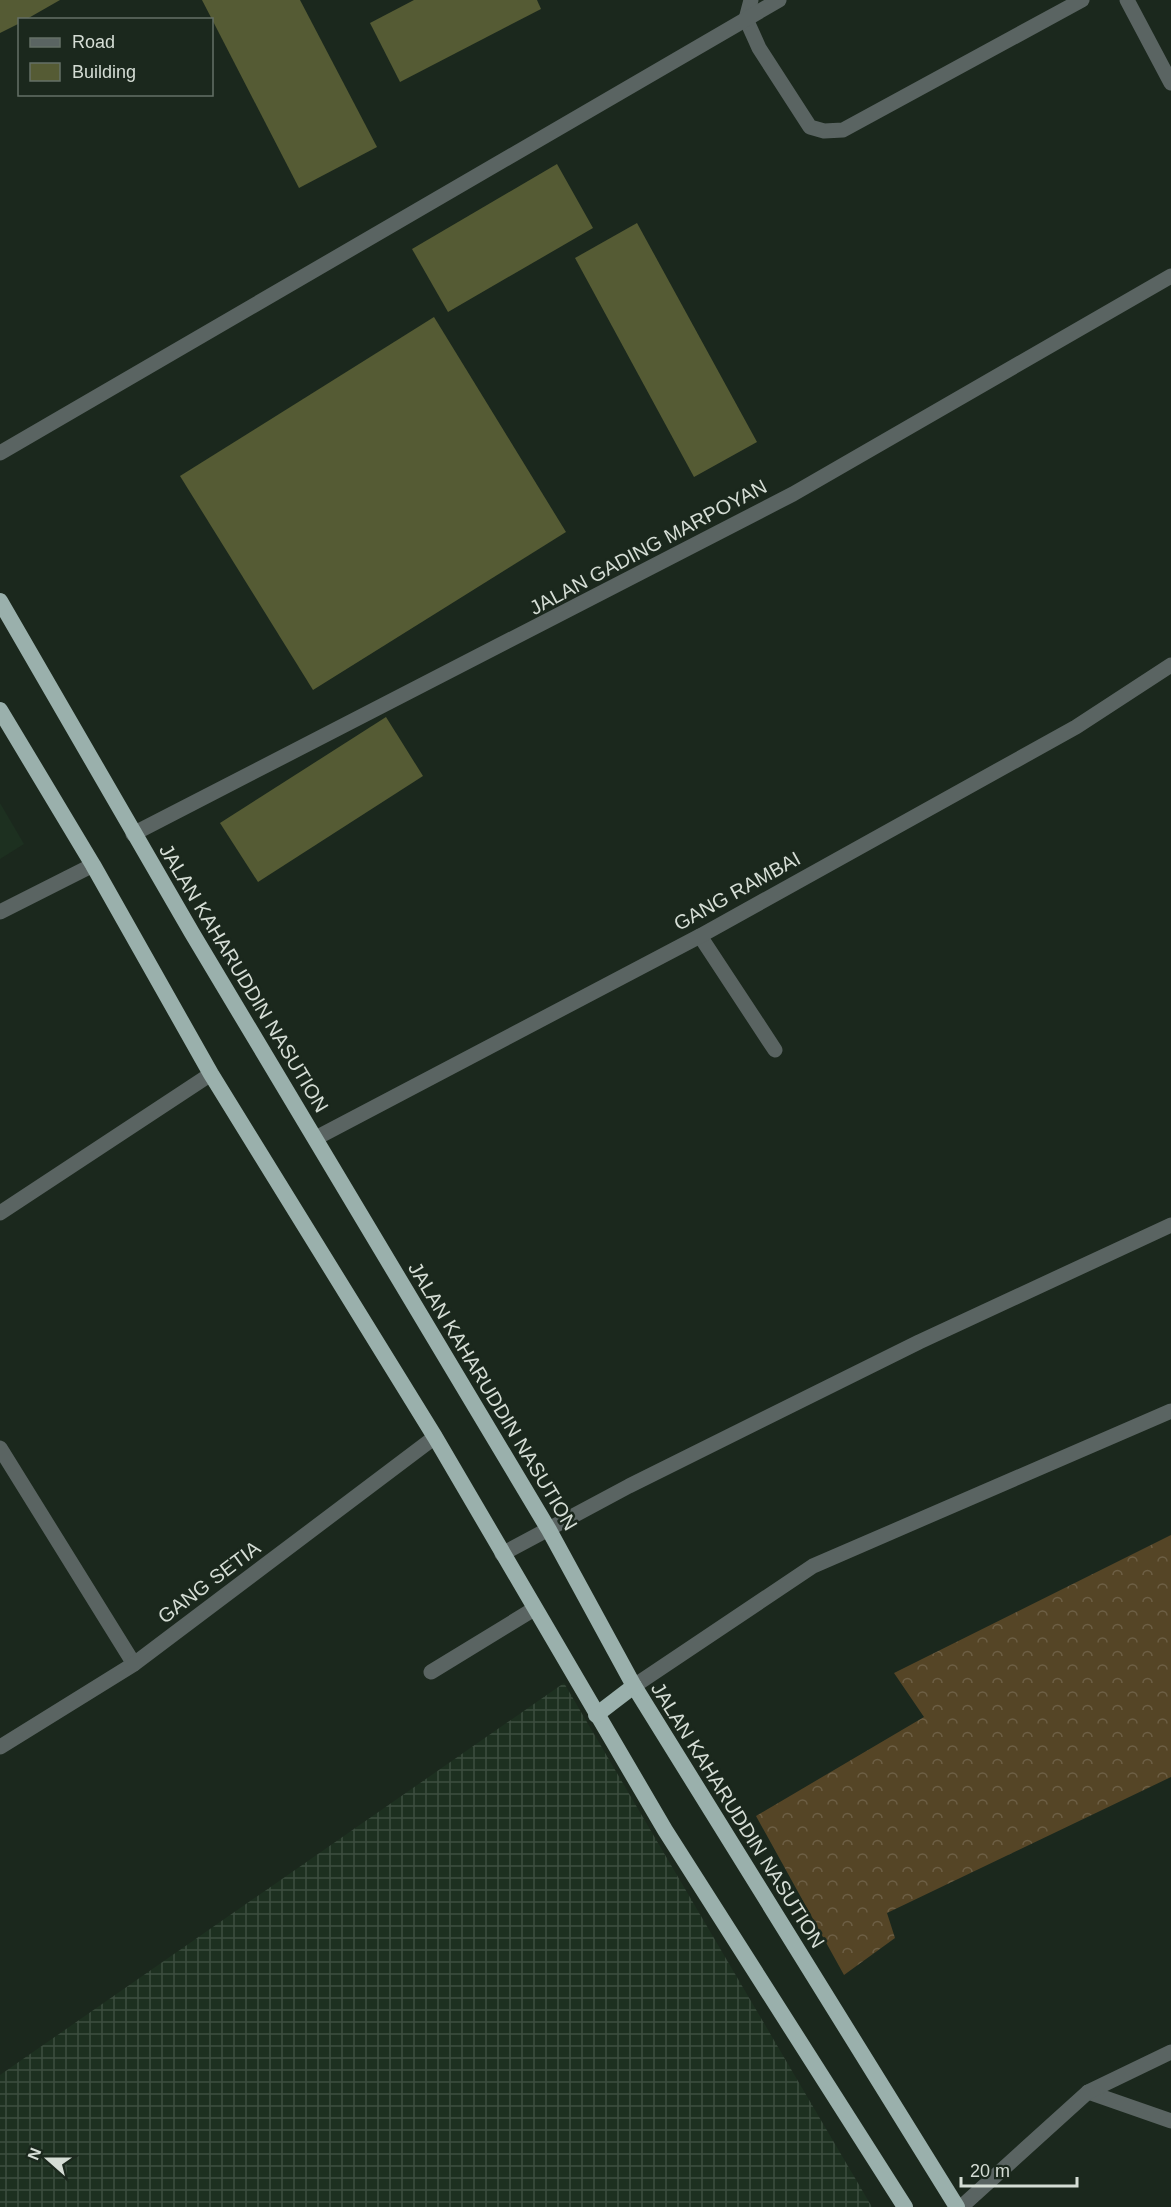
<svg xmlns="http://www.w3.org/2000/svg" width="1171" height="2207" font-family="Helvetica,sans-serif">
<defs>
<pattern id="industrial-grid" width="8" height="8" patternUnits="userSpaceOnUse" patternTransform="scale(1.5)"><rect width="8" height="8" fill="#1d3020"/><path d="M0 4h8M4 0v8" fill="none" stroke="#3d4e40"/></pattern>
<pattern id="forest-crowns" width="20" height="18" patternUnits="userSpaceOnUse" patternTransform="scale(1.5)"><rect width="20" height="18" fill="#554526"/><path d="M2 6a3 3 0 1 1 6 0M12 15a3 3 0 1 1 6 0" fill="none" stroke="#6d5f45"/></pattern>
</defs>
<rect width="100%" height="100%" fill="#1b281d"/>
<!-- built -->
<polygon fill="#1d3020" points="0,803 24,844 0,859"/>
<!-- industrial -->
<polygon fill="url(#industrial-grid)" points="564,1683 872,2207 0,2207 0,2075"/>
<!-- forest -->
<polygon fill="url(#forest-crowns)" points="1171,1535 1171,1777 887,1913 895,1938 844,1975 756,1816 924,1717 894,1673"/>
<!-- building -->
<g fill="#555b34">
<polygon points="0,0 60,0 25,20 20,20 20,23 0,33"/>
<polygon points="202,0 300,0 377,147 299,188"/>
<polygon points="414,0 537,0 541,9 400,82 370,23"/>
<polygon points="557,164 593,228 448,312 412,249"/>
<polygon points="637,223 757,442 694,477 575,258"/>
<polygon points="434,317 566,532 313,690 180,476"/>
<polygon points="386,717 423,776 258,882 220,823"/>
</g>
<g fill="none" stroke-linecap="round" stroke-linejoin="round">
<!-- service -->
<g stroke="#5a6462" stroke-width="15">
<polyline points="502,1554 629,1486 919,1342 1171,1225"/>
<polyline points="431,1672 534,1609"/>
</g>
<!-- minor -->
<g stroke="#5a6462" stroke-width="15">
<polyline points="751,0 746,19 759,48 810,127 824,131 843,130 1082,0"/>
<polyline points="1127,0 1171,83"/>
<polyline points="0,453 779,0"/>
<polyline points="0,912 93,865"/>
<polyline points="700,936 775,1050"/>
<polyline points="316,1138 700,936 1076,727 1171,665"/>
<polyline points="0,1213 211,1074"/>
<polyline points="0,1448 134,1664"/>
<polyline points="634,1686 813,1566 1171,1411"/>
<polyline points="0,1747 134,1664 435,1437"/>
<polyline points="1088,2092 1171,2121"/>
<polyline points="961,2207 1088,2092 1171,2052"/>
</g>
<!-- tertiary -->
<polyline stroke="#5a6462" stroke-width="15" points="133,834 793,494 1171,276"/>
<!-- trunk -->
<g stroke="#9ab0ac" stroke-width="16">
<polyline points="0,601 192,933 549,1530 634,1686 957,2207"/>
<polyline points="0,710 93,865 211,1074 435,1437 665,1830 905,2207"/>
<polyline points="596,1715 634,1686"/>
</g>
</g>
<g text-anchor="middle" stroke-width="5" stroke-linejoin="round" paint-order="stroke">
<!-- street labels -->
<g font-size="20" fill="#d5ddd5" stroke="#1b281d">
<text transform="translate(648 547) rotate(-28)" y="7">JALAN GADING MARPOYAN</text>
<text transform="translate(737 891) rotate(-29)" y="7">GANG RAMBAI</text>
<text transform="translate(244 978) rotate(59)" y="7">JALAN KAHARUDDIN NASUTION</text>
<text transform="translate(493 1396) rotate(59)" y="7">JALAN KAHARUDDIN NASUTION</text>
<text transform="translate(209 1582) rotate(-37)" y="7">GANG SETIA</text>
<text transform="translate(738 1815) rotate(58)" y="7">JALAN KAHARUDDIN NASUTION</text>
</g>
</g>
<!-- legend -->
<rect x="18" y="18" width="195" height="78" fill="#1b281d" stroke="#657067" stroke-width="1.5"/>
<rect x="30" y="38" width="30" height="9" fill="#5a6462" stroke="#657067" stroke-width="1.5"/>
<text x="72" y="48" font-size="18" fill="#d5ddd5">Road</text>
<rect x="30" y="63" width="30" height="18" fill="#555b34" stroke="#657067" stroke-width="1.5"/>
<text x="72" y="78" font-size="18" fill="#d5ddd5">Building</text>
<!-- north arrow -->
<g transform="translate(48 2159) rotate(291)" stroke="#1b281d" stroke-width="4.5" paint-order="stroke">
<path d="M0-4.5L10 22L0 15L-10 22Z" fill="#d5ddd5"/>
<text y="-9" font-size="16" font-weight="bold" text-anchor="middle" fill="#d5ddd5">N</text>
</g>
<!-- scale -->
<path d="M961 2177v9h116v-9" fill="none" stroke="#d5ddd5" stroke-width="3"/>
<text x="970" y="2177" font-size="18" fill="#d5ddd5" stroke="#1b281d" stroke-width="4.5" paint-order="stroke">20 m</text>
</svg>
